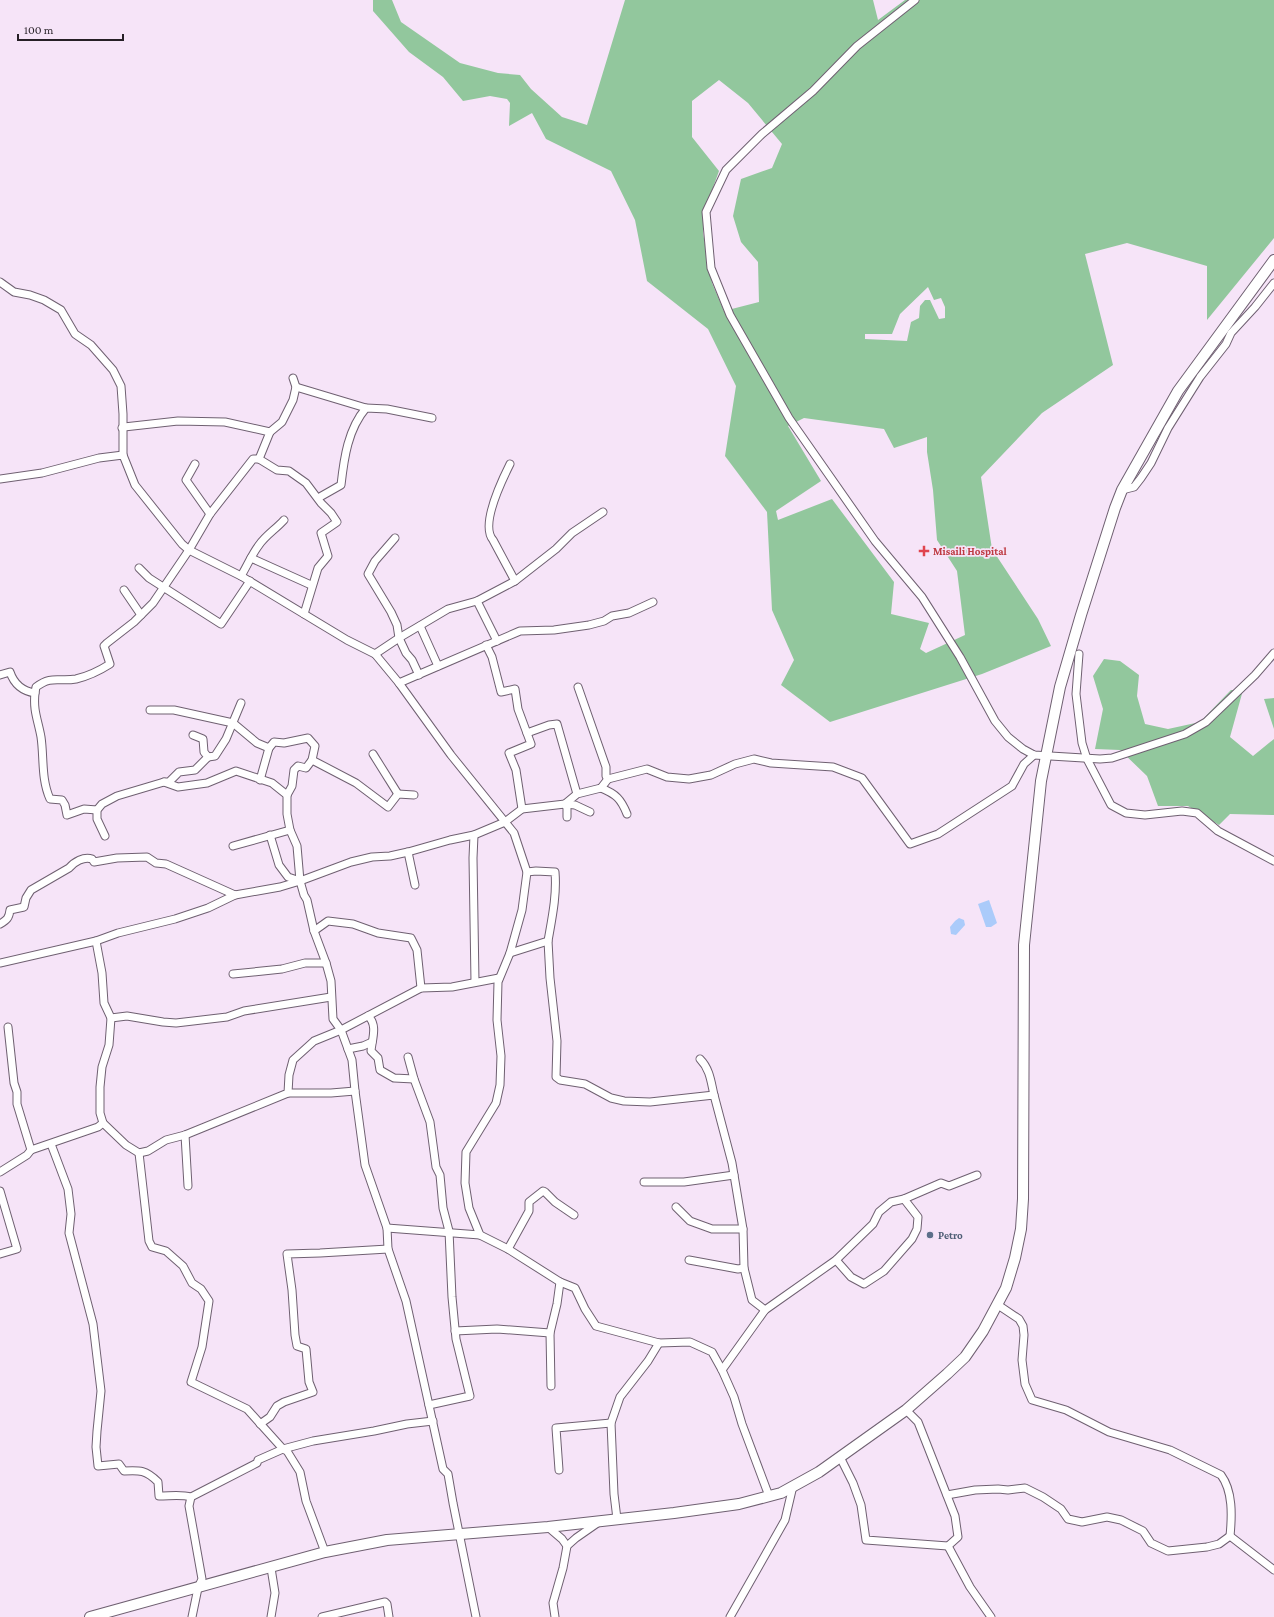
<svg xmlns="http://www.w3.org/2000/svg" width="1274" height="1617" font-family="'Crimson Pro',serif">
<rect width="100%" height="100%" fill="#f6e4f8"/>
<!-- green -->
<g fill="#92c79d" fill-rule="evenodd">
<path d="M373 0H392L401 22 460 63 498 73 520 75 531 89 562 117 587 125 625 0H873L878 20 905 0H1274V238L1207 320V266L1127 243 1085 254 1113 365 1042 413 981 477 992 549 1038 619 1051 646 982 674 830 722 781 685 794 660 772 610 767 512 725 456 736 386 708 329 647 281 635 220 611 171 546 139 532 113 509 126 510 103 507 99 490 96 463 101 443 77 409 52 373 11ZM719 80 748 103 782 144 772 168 741 179 733 216 741 242 758 262 759 302 724 311 712 283 703 233V215L719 171 692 137V101ZM928 287 934 300 941 298 945 307V318L939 319 930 300H925L920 306 919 318 911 322 907 341 865 339V334H892L900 314ZM804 418 884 429 894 448 927 437V452L933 490 937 540 957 571 965 635 926 653 920 649 929 623 891 614 894 582 832 499 778 520 776 511 821 481 788 426Z"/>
<polygon points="1104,659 1120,661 1139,675 1137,696 1145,724 1168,729 1200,722 1231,690 1243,690 1230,737 1253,756 1274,739 1274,815 1230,814 1219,825 1188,806 1158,806 1147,776 1120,750 1095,749 1103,709 1093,676"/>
<polygon points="1274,698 1274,729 1264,699"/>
</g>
<!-- water -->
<g fill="#abcbfa">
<polygon points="989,900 997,923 991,927 986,927 978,904"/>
<polygon points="959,918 964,920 965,925 956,935 951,934 950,927 955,921"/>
</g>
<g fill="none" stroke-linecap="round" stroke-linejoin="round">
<defs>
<g id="street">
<polyline points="915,0 857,46 813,91 762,134 726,170 706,212 711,268 730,315 789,418 875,541 922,597 960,657 995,721 1008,737 1023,749 1034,755 1100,759 1112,758 1185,734 1206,722 1255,675 1274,653"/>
<polyline points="0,282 14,292 30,295 44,300 61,310 75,334 91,345 113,370 121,386 123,414 123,455"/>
<polyline points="296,387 366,408"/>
<polyline points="122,428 124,427 178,421 225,422 270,432 282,422 293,400 296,387 293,378"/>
<polyline points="270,432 259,459 277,470 289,471 306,483 321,503 331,513 337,522 321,533 328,556 318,568 304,614"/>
<polyline points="195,464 186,480 210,514"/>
<path d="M510 464C502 480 480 525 493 540L515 581"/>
<polyline points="0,479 42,473 99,458 123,455 135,485 182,544 189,550 241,576 347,640 375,654 399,683 451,755 514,833 527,872 522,910 510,953 498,982 497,1020 501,1056 500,1085 496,1103 466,1152 465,1183 469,1208 480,1235 508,1249 560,1282 575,1288 585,1309 596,1326 659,1343 690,1342 712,1352 722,1370 734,1397 742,1424 769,1496"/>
<polyline points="1122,490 1134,487 1141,478 1151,463 1168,428 1200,377 1226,344 1231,333 1255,307 1274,283"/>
<path d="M318 498 341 485C344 458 348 429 366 408L387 409 432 418"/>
<polyline points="395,538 375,561 368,574 391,612 397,625 399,638 406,653 412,660 419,675"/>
<polyline points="251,558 311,585"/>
<polyline points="139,568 149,578 221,624 250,581"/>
<path d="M241 576C247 566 252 554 259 545 266 535 276 529 284 520"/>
<polyline points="124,590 141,615"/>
<polyline points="477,601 497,641"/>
<polyline points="420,626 438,666"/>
<polyline points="486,645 492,657 501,692 515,689 518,709 531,744 509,753 516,770 522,809"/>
<polyline points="375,654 399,638 448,609 477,601 515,581 556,549 572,533 603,512"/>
<polyline points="1079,654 1076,694 1082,743 1087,759 1111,805 1126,813 1145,815 1182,811 1197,813 1218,831 1274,861"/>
<path d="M0 675 10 672C14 684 22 691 35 693L36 687C52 675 58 682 76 679 89 676 99 671 110 664L104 646 107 643 134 622 153 603 189 550 210 514 253 459H259"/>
<polyline points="399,683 520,631 554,630 589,625 604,621 612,616 629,613 653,602"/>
<polyline points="578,687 606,767 606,776 608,779"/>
<path d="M35 693C33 711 38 720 41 737 44 757 41 779 50 799L62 800 65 805 67 815 84 809 97 810"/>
<polyline points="150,710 174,710 233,723 257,743 269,748 274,742 284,743 308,738 315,746 312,760 356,783 388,807 398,794 414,795"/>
<polyline points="527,733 549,725 557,724 577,794"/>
<polyline points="373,754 398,794"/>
<polyline points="208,757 215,756 226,739 241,703"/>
<polyline points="260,780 269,748"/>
<polyline points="164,782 169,782 179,772 195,770 208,757 204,752 203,739 193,735"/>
<path d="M601 788C616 794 621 799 627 814"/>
<polyline points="287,795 292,786 294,770 298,766 306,768 312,760"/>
<polyline points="565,804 575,805 590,812"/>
<polyline points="565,804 567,808 567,817"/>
<polyline points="270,835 279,865 288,877 300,881"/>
<polyline points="474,835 473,858 475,982"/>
<polyline points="105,836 97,819 97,810 102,804 117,796 164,782 178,787 207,783 236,771 272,783 287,795 287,814 290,830 297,846 300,881 304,895 307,900 314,931 326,963 331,981 333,1019 341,1030 352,1060 355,1091 365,1165 387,1228 388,1249 406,1301 443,1469 448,1474 453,1503 476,1617"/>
<polyline points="233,846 290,830"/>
<polyline points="408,852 415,885"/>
<path d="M0 924C7 920 9 918 10 910L24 907 26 898 31 890 69 868C74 862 84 856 92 859L94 862 117 858 147 857 156 863 166 864 235 895 280 887 300 881 351 862 372 857 390 856 408 852 450 840 474 835 505 822 522 809 565 804 577 794 601 788 608 779 647 769 667 777 689 779 711 775 735 764 754 759 771 763 833 767 862 778 910 844 938 834 1012 786 1024 764 1034 755"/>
<polyline points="314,931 328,921 353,924 378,933 411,938 417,950 421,988"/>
<polyline points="548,941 550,978 557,1041 556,1077 560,1080 585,1084 611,1098 624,1101 650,1102 714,1095 732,1163 743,1229 744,1268 752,1300 765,1310"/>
<path d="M510 953 548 941C552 918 557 895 555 872L536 871 527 872"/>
<polyline points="0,963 96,941"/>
<polyline points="233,974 282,969 305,963 326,963"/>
<path d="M368 1016C378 1025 372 1039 371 1051L378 1058 380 1070 394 1078 414 1079"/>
<polyline points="111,1018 127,1016 163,1022 176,1023 227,1017 244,1011 331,997"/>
<polyline points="8,1027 14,1083 17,1092 17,1104 31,1150"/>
<polyline points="348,1049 363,1046 372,1042"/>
<polyline points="408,1057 414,1079 430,1122 436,1167 440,1175 443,1208 449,1231 452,1297 456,1339 470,1396 429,1405"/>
<path d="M700 1059C710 1069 711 1082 714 1095"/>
<polyline points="288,1093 331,1093 355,1091"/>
<polyline points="103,1123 100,1113 100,1087 102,1067 109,1045 111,1018 104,1003 102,973 96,941 118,933 175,919 208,908 235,895"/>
<polyline points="185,1135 188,1186"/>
<path d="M51 1144 68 1189 71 1214 69 1233 93 1324 101 1391 97 1431 96 1447 98 1466 119 1464 124 1471C140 1470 146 1470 158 1482L159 1496C170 1496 181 1494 191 1497"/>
<polyline points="139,1153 149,1241 152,1247 166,1251 183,1266 192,1283 201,1289 209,1301 202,1347 191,1382 247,1409 283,1449 287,1451 300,1472 306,1501 325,1552"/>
<polyline points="0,1172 27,1155 31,1150 98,1127 103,1123 126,1145 139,1153 148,1151 166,1140 185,1135 288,1093 289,1075 293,1060 314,1041 341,1030 421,988 452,987 499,978"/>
<polyline points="644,1182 684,1182 734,1175"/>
<polyline points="0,1191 17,1249 0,1254"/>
<polyline points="676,1207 690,1221 712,1229 743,1229"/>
<polyline points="387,1228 480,1235"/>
<polyline points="508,1249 529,1211 529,1202 543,1191 545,1192 555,1202 574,1215"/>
<polyline points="689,1260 738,1269 744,1268"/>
<polyline points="836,1260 851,1277 864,1284 884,1271 912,1239 917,1229 918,1217 904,1199"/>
<path d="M998 1305 1019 1319 1023 1326 1024 1335 1022 1360 1025 1384 1032 1400 1066 1410 1109 1432 1170 1450 1221 1475C1233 1491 1232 1516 1230 1536"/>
<polyline points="455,1331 497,1329 550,1333"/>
<polyline points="722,1370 765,1310 836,1260 873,1224 879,1212 891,1202 904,1199 941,1183 949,1186 977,1175"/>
<polyline points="551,1386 550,1333 557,1304 560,1282"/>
<polyline points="906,1410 918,1422 955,1516 958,1537 948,1546 970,1587 991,1617"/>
<polyline points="260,1424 270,1417 277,1406 284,1402 313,1392 309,1382 306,1349 297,1346 295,1335 292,1290 287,1254 320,1253 388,1249"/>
<polyline points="840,1457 853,1483 861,1505 866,1540 948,1546"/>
<polyline points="559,1470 556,1428 611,1423"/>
<polyline points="947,1495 975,1490 998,1489 1008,1490 1025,1488 1043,1497 1061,1509 1068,1519 1082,1522 1107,1517 1121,1520 1143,1531 1151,1543 1168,1551 1207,1547 1219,1544 1230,1536 1274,1570"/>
<polyline points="617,1519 614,1494 611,1423 620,1397 648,1361 659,1343"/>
<polyline points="548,1527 562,1539 567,1546 563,1568 553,1603 555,1617"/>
<polyline points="567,1546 576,1538 599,1522"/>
<polyline points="271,1568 275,1593 271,1617"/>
<polyline points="192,1617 198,1588 202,1579 189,1506 191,1497 257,1463 258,1460 283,1449 313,1441 374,1431 407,1424 433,1421"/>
<polyline points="322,1617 385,1602 387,1604 389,1617"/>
<polyline points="730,1617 785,1520 793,1486"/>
</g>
<polyline id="secondary" points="90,1617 325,1552 387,1540 548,1527 674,1513 739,1504 781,1493 819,1472 906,1410 947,1374 965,1357 983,1331 1006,1288 1015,1258 1021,1229 1023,1199 1024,945 1041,781 1060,687 1081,615 1115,508 1122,490 1178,391 1274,260"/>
</defs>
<!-- street casing -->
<use href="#street" stroke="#6f6071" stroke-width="9"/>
<!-- secondary casing -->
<use href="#secondary" stroke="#6f6071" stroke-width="12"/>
<!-- street -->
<use href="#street" stroke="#fff" stroke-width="7"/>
<!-- secondary -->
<use href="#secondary" stroke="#fff" stroke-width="10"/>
</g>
<!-- markers -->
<path fill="#e0444e" stroke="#f6e4f8" stroke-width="1.5" d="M922 545h4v4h4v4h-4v4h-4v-4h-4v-4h4z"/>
<circle fill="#5c6f8a" stroke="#f6e4f8" stroke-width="1.5" cx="930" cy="1235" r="4"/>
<g text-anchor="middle" stroke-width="3.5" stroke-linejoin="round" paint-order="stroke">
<!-- health labels -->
<g font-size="11" font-weight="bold" fill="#be3a42" stroke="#f6e4f8" text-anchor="start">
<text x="933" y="555">Misaili Hospital</text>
</g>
<!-- service labels -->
<g font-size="11" font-weight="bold" fill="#4e5e75" stroke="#f6e4f8" text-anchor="start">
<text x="938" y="1239">Petro</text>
</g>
</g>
<!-- scale -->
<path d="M18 34v6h105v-6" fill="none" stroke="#261f26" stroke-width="2"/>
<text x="24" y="34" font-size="12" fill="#261f26" stroke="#f6e4f8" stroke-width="3" paint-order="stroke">100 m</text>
</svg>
